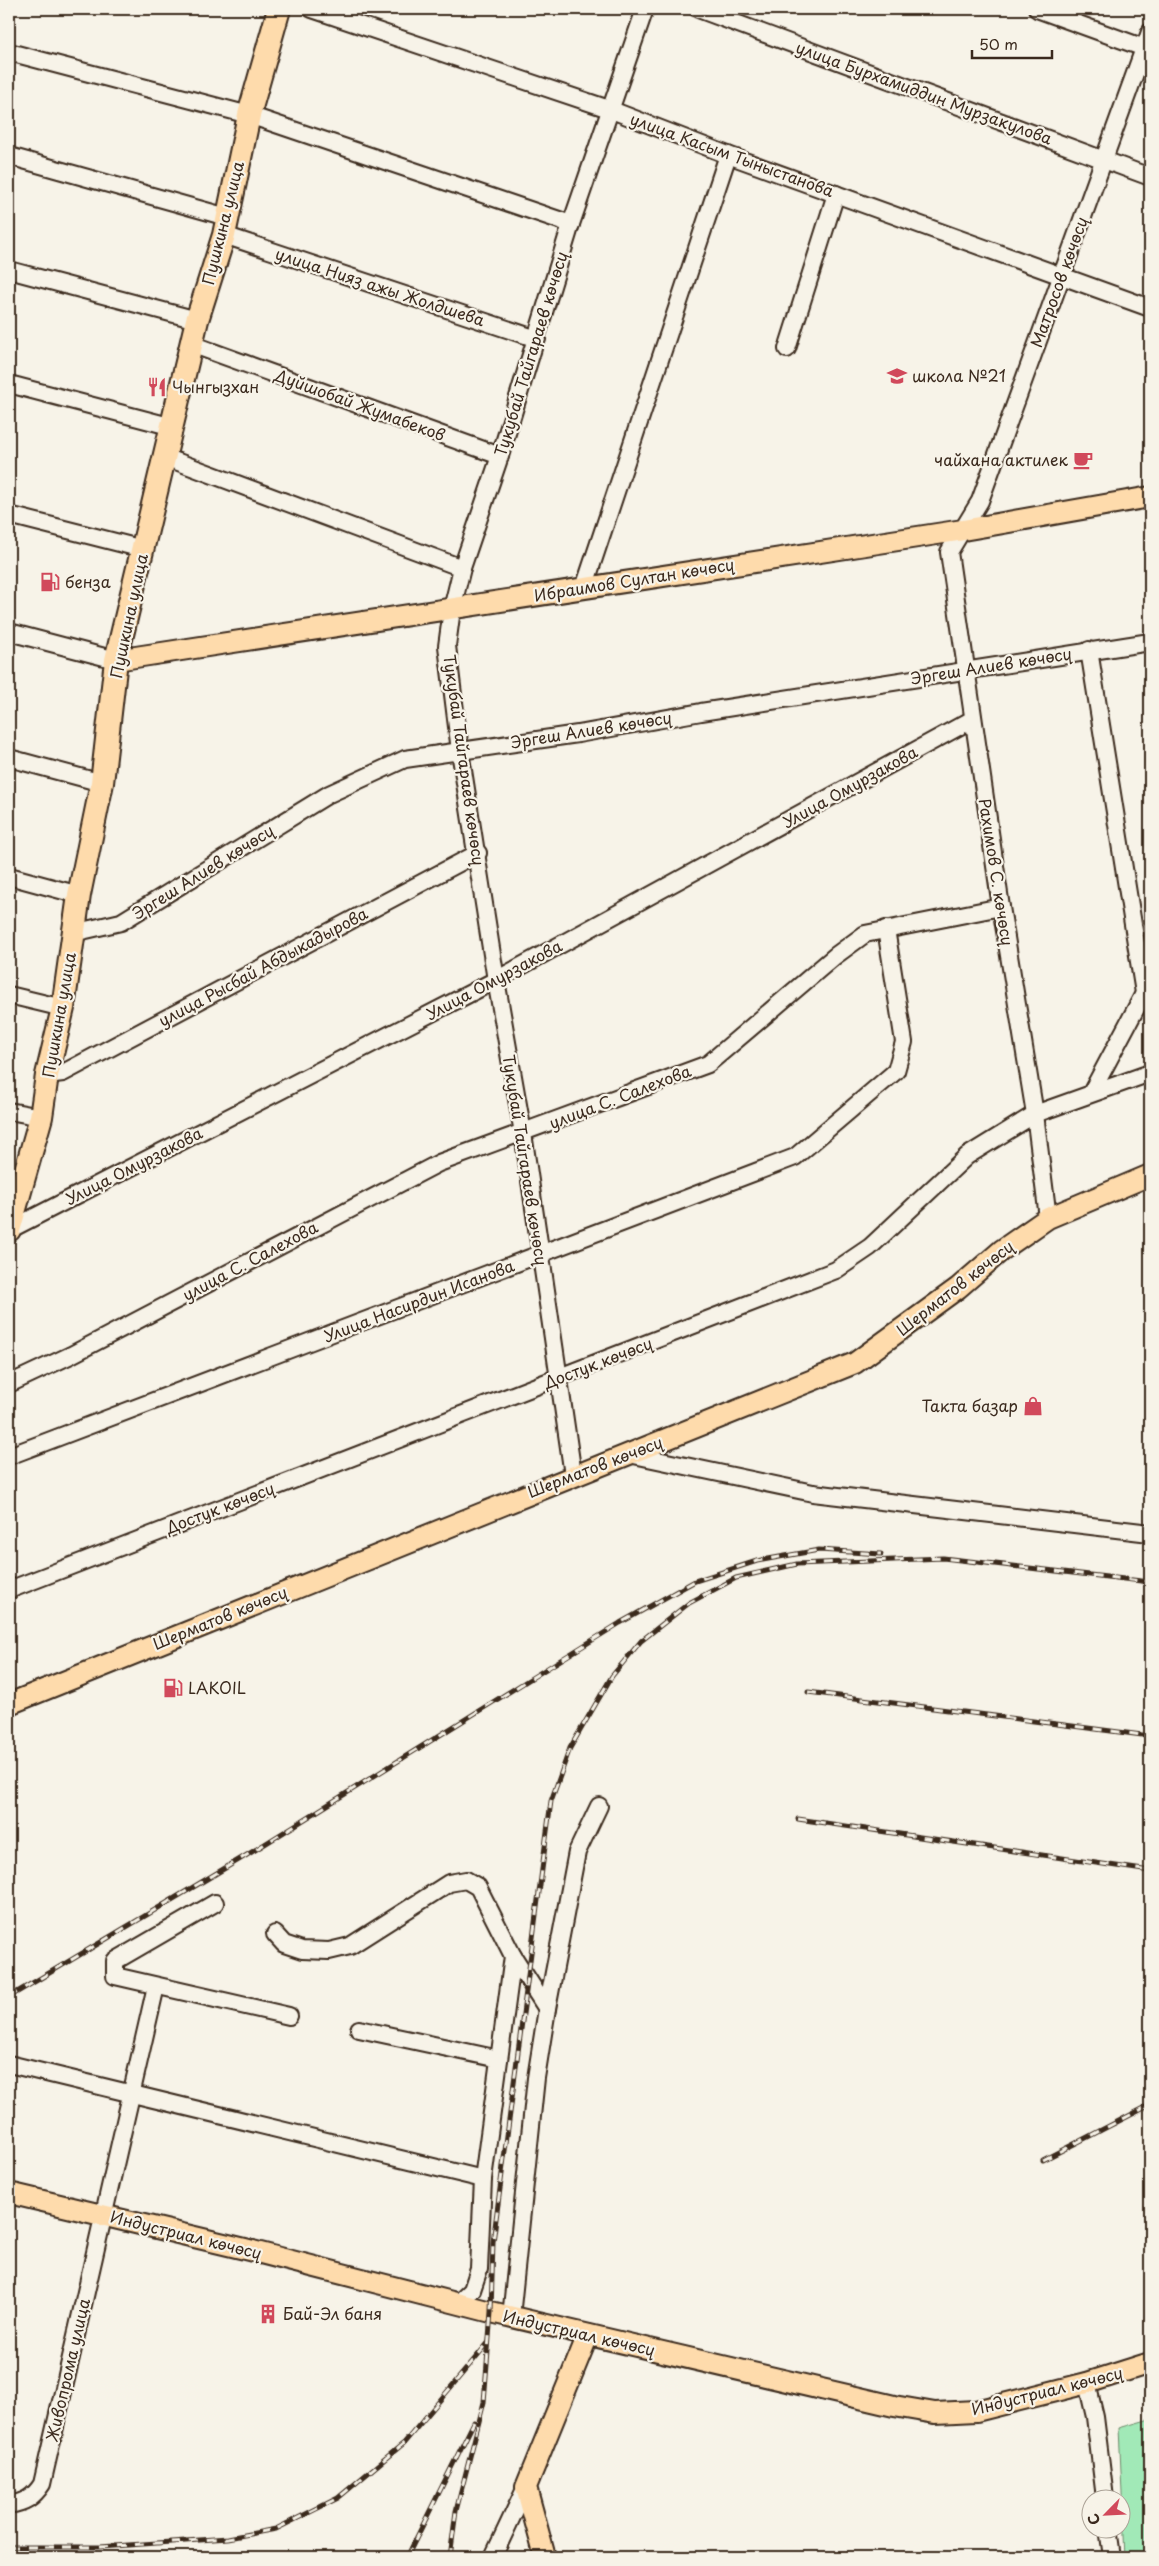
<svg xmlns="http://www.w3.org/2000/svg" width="1159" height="2566" font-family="'Playpen Sans',sans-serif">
<rect width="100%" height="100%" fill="#f7f3e8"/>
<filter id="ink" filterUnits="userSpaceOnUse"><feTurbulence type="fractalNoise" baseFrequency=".02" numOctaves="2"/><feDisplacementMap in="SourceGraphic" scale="10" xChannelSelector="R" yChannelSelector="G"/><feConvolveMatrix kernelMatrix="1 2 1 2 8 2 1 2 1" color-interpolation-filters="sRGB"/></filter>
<g filter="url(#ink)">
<!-- green -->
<polygon fill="#a1e9b7" stroke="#6e8a6a" points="1150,2419 1150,2557 1125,2557 1119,2428"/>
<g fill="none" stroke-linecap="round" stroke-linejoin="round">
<defs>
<g id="minor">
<polyline points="312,9 609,109 728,155 1150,308"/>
<polyline points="698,9 1150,177"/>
<polyline points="1037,9 1150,50"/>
<polyline points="9,52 249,115 571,224"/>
<polyline points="9,156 227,217"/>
<polyline points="224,235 537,339"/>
<polyline points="9,270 197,320"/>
<polyline points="191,344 500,456"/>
<polyline points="787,349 836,194"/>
<polyline points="9,384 173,427"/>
<polyline points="165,457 462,568"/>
<polyline points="9,515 143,549"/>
<polyline points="584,588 728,155"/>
<polyline points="9,632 116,660"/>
<polyline points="1089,650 1144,993"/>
<polyline points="9,758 102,783"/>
<polyline points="9,876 79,895"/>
<polyline points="73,933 121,922 329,794 405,759 578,734 701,712 1150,642"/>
<polyline points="9,995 63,1008"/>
<polyline points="47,1075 63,1073 478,853"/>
<polyline points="1091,1093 1149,984"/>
<polyline points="9,1111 41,1117"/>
<polyline points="1048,1218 1035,1114 1001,907 949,552 980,501 1150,32"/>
<polyline points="9,1230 496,980 973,719"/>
<polyline points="9,1384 71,1355 439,1163 708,1064 835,956 865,934 1001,907"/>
<polyline points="629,1454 813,1493 1150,1533"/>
<polyline points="9,1456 795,1157 896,1071 904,1042 886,929"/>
<polyline points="573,1475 523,1133 496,980 460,751 447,646 452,609 462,568 500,456 571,224 645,9"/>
<polyline points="9,1590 836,1270 870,1247 967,1156 1035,1114 1150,1073"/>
<polyline points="215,1903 115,1961 115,1976 289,2016"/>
<polyline points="275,1934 284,1944 302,1950 329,1951 350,1946 449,1883 466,1880 478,1887 513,1956 547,2009"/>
<polyline points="359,2029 499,2059"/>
<polyline points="9,2064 483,2179"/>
<polyline points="457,2304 472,2290 479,2269 483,2179 513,1956"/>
<polyline points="511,2317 536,2078 547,2009 577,1852 599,1806"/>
<polyline points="1087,2383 1095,2417 1105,2498"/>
<path d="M9 2505C25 2502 33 2498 42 2484L156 1986"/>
<polyline points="1108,2528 1112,2557"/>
<polyline points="493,2557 526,2487"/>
</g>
<g id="major">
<polyline points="116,660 963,530 1150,497"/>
<polyline points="9,1704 855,1363 958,1288 1002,1250 1048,1218 1150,1175"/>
<polyline points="9,2193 245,2249 491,2312 894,2406 935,2413 976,2411 1087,2383 1150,2363"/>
<polyline points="545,2557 526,2487 588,2335"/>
</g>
<polyline id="highway" points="9,1230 41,1117 47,1075 63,1008 79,895 102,783 116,660 197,320 224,235 249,115 279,9"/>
</defs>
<!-- minor casing -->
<use href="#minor" stroke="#3b2a1e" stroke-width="20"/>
<!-- major casing -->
<use href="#major" stroke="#3b2a1e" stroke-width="24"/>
<!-- highway casing -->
<use href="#highway" stroke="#3b2a1e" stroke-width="26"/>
<!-- minor -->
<use href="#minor" stroke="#f7f3e8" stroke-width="16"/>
<!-- major -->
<use href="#major" stroke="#fedbac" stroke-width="20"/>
<!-- highway -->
<use href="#highway" stroke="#fedbac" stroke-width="22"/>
<defs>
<g id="rail">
<polyline points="808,1692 1150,1736"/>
<polyline points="798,1819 1150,1871"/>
<polyline points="9,1997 247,1855 620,1623 695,1581 757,1561 819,1550 881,1554"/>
<polyline points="1043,2160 1150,2105"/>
<polyline points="9,2547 100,2547 228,2538 276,2529 338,2498 404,2443 488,2343"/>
<polyline points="407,2557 474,2422"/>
<polyline points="450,2557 456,2511 484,2402 491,2312 493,2242 551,1801 570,1748 612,1676 641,1641 689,1603 736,1578 797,1564 943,1558 1150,1582"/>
</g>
</defs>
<!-- rail casing -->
<use href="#rail" stroke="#3b2a1e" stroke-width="5"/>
<!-- rail -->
<use href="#rail" stroke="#f7f3e8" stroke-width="3" stroke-dasharray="9" stroke-linecap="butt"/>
</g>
</g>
<!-- icons -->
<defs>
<symbol id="school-bare" viewBox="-9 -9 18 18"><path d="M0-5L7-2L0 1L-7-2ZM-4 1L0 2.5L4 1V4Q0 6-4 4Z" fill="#d1495b" stroke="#f7f3e8" stroke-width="2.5" paint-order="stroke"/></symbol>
<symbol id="restaurant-bare" viewBox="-9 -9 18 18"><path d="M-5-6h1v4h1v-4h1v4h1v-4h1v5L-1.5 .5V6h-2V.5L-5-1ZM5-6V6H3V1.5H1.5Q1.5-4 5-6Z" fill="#d1495b" stroke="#f7f3e8" stroke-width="2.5" paint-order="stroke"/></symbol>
<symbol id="cafe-bare" viewBox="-9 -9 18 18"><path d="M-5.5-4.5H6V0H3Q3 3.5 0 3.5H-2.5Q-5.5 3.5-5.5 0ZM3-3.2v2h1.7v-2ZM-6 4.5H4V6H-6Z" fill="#d1495b" stroke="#f7f3e8" stroke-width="2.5" paint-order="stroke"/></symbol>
<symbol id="fuel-bare" viewBox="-9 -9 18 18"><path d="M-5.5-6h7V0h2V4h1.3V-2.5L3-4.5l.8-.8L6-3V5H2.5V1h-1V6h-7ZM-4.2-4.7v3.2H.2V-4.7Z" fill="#d1495b" stroke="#f7f3e8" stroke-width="2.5" paint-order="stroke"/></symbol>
<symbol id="shop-bare" viewBox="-9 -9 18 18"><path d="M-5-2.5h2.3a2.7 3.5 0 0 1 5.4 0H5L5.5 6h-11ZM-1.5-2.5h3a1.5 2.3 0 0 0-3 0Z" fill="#d1495b" stroke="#f7f3e8" stroke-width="2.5" paint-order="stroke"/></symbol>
<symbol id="building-bare" viewBox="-9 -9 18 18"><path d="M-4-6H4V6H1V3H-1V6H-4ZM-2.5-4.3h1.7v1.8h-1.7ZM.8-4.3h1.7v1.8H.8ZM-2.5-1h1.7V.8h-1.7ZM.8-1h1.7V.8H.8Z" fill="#d1495b" stroke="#f7f3e8" stroke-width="2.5" paint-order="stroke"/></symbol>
</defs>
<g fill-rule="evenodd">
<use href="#school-bare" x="883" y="362" width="28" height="28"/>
<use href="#restaurant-bare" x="143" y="373" width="28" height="28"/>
<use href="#cafe-bare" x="1069" y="446" width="28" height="28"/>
<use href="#fuel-bare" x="36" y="568" width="28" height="28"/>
<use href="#shop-bare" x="1019" y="1392" width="28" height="28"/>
<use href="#fuel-bare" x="159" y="1674" width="28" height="28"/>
<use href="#building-bare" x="254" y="2300" width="28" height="28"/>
</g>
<g text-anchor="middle" stroke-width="4.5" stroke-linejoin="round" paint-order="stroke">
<!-- street labels -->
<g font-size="16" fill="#3b2a1e" stroke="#f7f3e8">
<text transform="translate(924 93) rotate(20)" y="6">улица Бурхамиддин Мурзакулова</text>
<text transform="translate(732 155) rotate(20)" y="6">улица Касым Тыныстанова</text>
<text transform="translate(223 223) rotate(-76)" y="6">Пушкина улица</text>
<text transform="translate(1059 282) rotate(-70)" y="6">Матросов көчөсү</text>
<text transform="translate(380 287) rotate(18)" y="6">улица Нияз ажы Жолдшева</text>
<text transform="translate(531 354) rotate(-73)" y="6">Тукубай Тайгараев көчөсү</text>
<text transform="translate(360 405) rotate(20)" y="6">Дуйшобай Жумабеков</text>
<text transform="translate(634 580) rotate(-9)" y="6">Ибраимов Султан көчөсү</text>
<text transform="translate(129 616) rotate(-78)" y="6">Пушкина улица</text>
<text transform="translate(991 666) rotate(-9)" y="6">Эргеш Алиев көчөсү</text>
<text transform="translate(591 730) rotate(-9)" y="6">Эргеш Алиев көчөсү</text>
<text transform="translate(464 760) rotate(82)" y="6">Тукубай Тайгараев көчөсү</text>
<text transform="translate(850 787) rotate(-29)" y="6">Улица Омурзакова</text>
<text transform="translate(203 872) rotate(-32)" y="6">Эргеш Алиев көчөсү</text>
<text transform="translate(996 872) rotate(81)" y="6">Рахимов С. көчөсү</text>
<text transform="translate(263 967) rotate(-28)" y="6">улица Рысбай Абдыкадырова</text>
<text transform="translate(494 980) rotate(-28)" y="6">Улица Омурзакова</text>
<text transform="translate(59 1015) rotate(-80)" y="6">Пушкина улица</text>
<text transform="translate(620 1097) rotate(-21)" y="6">улица С. Салехова</text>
<text transform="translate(525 1160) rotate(81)" y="6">Тукубай Тайгараев көчөсү</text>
<text transform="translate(134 1166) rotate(-27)" y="6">Улица Омурзакова</text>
<text transform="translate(250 1261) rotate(-28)" y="6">улица С. Салехова</text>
<text transform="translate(955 1288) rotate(-38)" y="6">Шерматов көчөсү</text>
<text transform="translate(419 1301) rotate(-21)" y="6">Улица Насирдин Исанова</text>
<text transform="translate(598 1363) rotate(-21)" y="6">Достук көчөсү</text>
<text transform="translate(595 1467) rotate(-21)" y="6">Шерматов көчөсү</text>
<text transform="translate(220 1508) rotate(-21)" y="6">Достук көчөсү</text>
<text transform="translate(220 1618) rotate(-22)" y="6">Шерматов көчөсү</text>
<text transform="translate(186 2235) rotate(14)" y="6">Индустриал көчөсү</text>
<text transform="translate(579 2333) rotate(13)" y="6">Индустриал көчөсү</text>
<text transform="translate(68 2370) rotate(-77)" y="6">Живопрома улица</text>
<text transform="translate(1047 2391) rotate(-14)" y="6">Индустриал көчөсү</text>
</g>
<!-- poi labels -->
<g font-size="16" fill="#3b2a1e" stroke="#f7f3e8" text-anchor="start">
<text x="912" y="382">школа №21</text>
<text x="172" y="393">Чынгызхан</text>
<text x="1068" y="466" text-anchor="end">чайхана актилек</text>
<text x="65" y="588">бенза</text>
<text x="1018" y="1412" text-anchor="end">Такта базар</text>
<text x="188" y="1694">LAKOIL</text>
<text x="283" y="2320">Бай-Эл баня</text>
</g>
</g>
<!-- margin -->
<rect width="1159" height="2566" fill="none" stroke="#f7f3e8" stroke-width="30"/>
<rect x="15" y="15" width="1129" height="2536" fill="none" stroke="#3b2a1e" stroke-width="2" filter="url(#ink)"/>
<!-- north arrow -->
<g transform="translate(1106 2514) rotate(246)"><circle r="24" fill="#f7f3e8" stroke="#aca397"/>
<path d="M0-4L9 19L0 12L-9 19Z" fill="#d1495b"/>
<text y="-8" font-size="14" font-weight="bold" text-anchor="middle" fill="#3b2a1e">С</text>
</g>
<!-- scale -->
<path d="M972 50v8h80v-8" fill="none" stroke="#3b2a1e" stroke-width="2.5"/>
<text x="979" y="50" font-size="15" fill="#3b2a1e" stroke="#f7f3e8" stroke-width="4" paint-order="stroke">50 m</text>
</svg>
